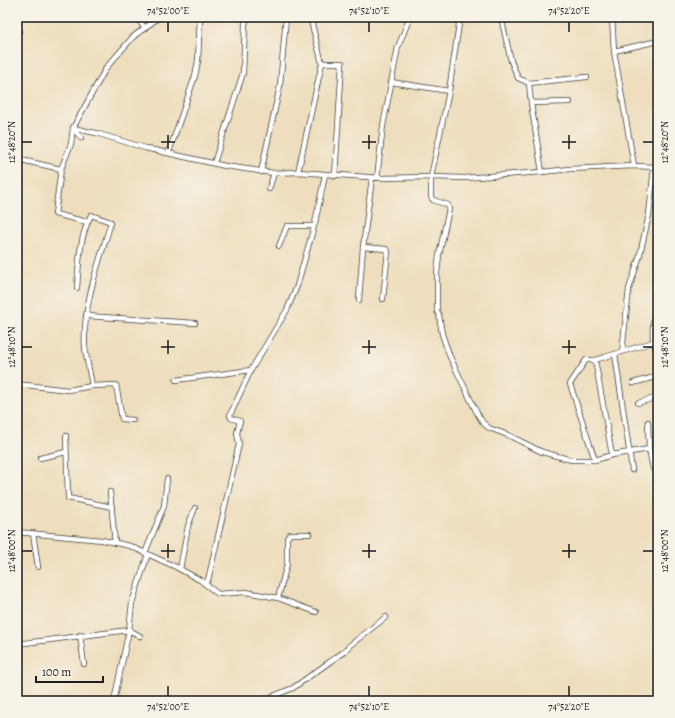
<svg xmlns="http://www.w3.org/2000/svg" width="675" height="718" font-family="Alegreya,serif">
<rect width="100%" height="100%" fill="#f7f3e8"/>
<filter id="ink" filterUnits="userSpaceOnUse"><feTurbulence type="fractalNoise" baseFrequency=".025" numOctaves="2"/><feDisplacementMap in="SourceGraphic" scale="8" xChannelSelector="R" yChannelSelector="G"/><feConvolveMatrix kernelMatrix="1 2 1 2 8 2 1 2 1" color-interpolation-filters="sRGB"/></filter>
<filter id="wash" filterUnits="userSpaceOnUse"><feTurbulence type="fractalNoise" baseFrequency=".012" numOctaves="4" result="noise"/><feDisplacementMap in="SourceGraphic" scale="16" xChannelSelector="R" yChannelSelector="G"/><feGaussianBlur stdDeviation="0.9" result="paint"/><feColorMatrix in="noise" values="0 0 0 0 0 0 0 0 0 0 0 0 0 0 0 0 0 1.4 0 .05"/><feComposite in="paint" operator="in"/></filter>
<g filter="url(#wash)">
<rect width="100%" height="100%" fill="#eedebd"/>
</g>
<g filter="url(#ink)">
<g fill="none" stroke-linecap="round" stroke-linejoin="round">
<defs>
<g id="minor">
<polyline points="136,17 145,28"/>
<polyline points="226,17 247,17"/>
<polyline points="310,17 322,63 342,63 335,176"/>
<polyline points="460,17 449,91 431,177 431,197 433,200 448,205 449,209 439,255 437,274 437,311 439,315 442,334 450,357 477,413 483,423 489,428 508,435 542,452 572,460 595,460 612,455"/>
<polyline points="501,17 511,61 518,78 529,83 587,77"/>
<polyline points="612,17 614,51 634,166"/>
<polyline points="17,29 19,31"/>
<polyline points="614,51 658,41"/>
<polyline points="391,82 449,91"/>
<polyline points="529,83 531,103 542,172"/>
<polyline points="531,103 570,102"/>
<polyline points="81,138 73,128 106,68 133,37 159,17"/>
<polyline points="169,152 195,76 198,61 200,17"/>
<polyline points="17,159 61,169 71,144 73,128 96,133 145,148 225,166 274,173 298,172 381,178 431,177 465,178 542,172 570,169 634,166 658,167"/>
<polyline points="214,163 243,73 245,24 247,18 257,17"/>
<polyline points="61,169 55,214 87,222"/>
<polyline points="261,172 280,86 286,17"/>
<polyline points="298,172 322,63"/>
<polyline points="372,178 363,247 386,249 388,251 383,299"/>
<polyline points="377,178 383,126 398,47 410,17"/>
<polyline points="269,189 274,173"/>
<polyline points="279,246 287,226 313,226"/>
<path d="M77 288C79 263 79 238 91 215L111 222C100 260 82 306 85 346 86 359 90 373 92 386"/>
<polyline points="359,300 363,247"/>
<path d="M658 304C653 320 649 338 658 353"/>
<polyline points="86,316 195,323"/>
<polyline points="622,352 629,289 639,258 649,215 654,167"/>
<polyline points="615,354 595,360 612,455 649,449 648,422"/>
<polyline points="176,380 251,370"/>
<polyline points="633,383 658,376"/>
<polyline points="17,384 68,390 92,386 116,385 122,419 133,420"/>
<polyline points="638,403 658,397"/>
<polyline points="66,436 68,498 112,507"/>
<polyline points="649,449 653,469"/>
<polyline points="40,458 66,452"/>
<polyline points="595,460 570,384 586,360 595,360"/>
<polyline points="632,470 615,354 653,342"/>
<polyline points="110,492 115,543"/>
<polyline points="17,532 102,540 130,546 176,567 200,580 218,594 246,592 278,598 316,612"/>
<polyline points="33,533 38,567"/>
<polyline points="145,553 164,506 167,479"/>
<polyline points="180,569 188,526 195,508"/>
<polyline points="205,584 208,580 212,563 239,444 237,433 240,421 231,418 230,415 251,370 287,310 297,286 315,223 325,175"/>
<polyline points="278,598 287,564 287,538 290,534 309,534"/>
<polyline points="80,635 84,664"/>
<polyline points="140,636 129,630 132,603 148,554"/>
<polyline points="17,644 129,630 114,701"/>
<polyline points="261,701 293,688 345,651 349,646 386,617"/>
</g>
</defs>
<!-- minor casing -->
<use href="#minor" stroke="#3c3934" stroke-width="6"/>
<!-- minor -->
<use href="#minor" stroke="#fff" stroke-width="4.5"/>
</g>
</g>
<!-- ticks -->
<path fill="none" stroke="#1c1c1c" stroke-width="1.5" d="M168 22V32M369 22V32M569 22V32M168 135V149M369 135V149M569 135V149M22 142H32M161 142H175M362 142H376M562 142H576M643 142H653M168 340V354M369 340V354M569 340V354M22 347H32M161 347H175M362 347H376M562 347H576M643 347H653M168 544V558M369 544V558M569 544V558M22 551H32M161 551H175M362 551H376M562 551H576M643 551H653M168 686V696M369 686V696M569 686V696"/>
<!-- margin -->
<rect width="675" height="718" fill="none" stroke="#f7f3e8" stroke-width="44"/>
<!-- scale -->
<path d="M36 676v6h67v-6" fill="none" stroke="#1c1c1c" stroke-width="2"/>
<text x="42" y="676" font-size="12" fill="#1c1c1c" stroke="#f7f3e8" stroke-width="3" paint-order="stroke">100 m</text>
<rect x="22" y="22" width="631" height="674" fill="none" stroke="#1c1c1c" stroke-width="1.5"/>
<g font-size="10" text-anchor="middle" fill="#1c1c1c">
<text x="168" y="14">74°52'00"E</text>
<text x="369" y="14">74°52'10"E</text>
<text x="569" y="14">74°52'20"E</text>
<text transform="translate(11 142) rotate(-90)" y="4">12°48'20"N</text>
<text transform="translate(664 142) rotate(-90)" y="4">12°48'20"N</text>
<text transform="translate(11 347) rotate(-90)" y="4">12°48'10"N</text>
<text transform="translate(664 347) rotate(-90)" y="4">12°48'10"N</text>
<text transform="translate(11 551) rotate(-90)" y="4">12°48'00"N</text>
<text transform="translate(664 551) rotate(-90)" y="4">12°48'00"N</text>
<text x="168" y="710">74°52'00"E</text>
<text x="369" y="710">74°52'10"E</text>
<text x="569" y="710">74°52'20"E</text>
</g>
</svg>
